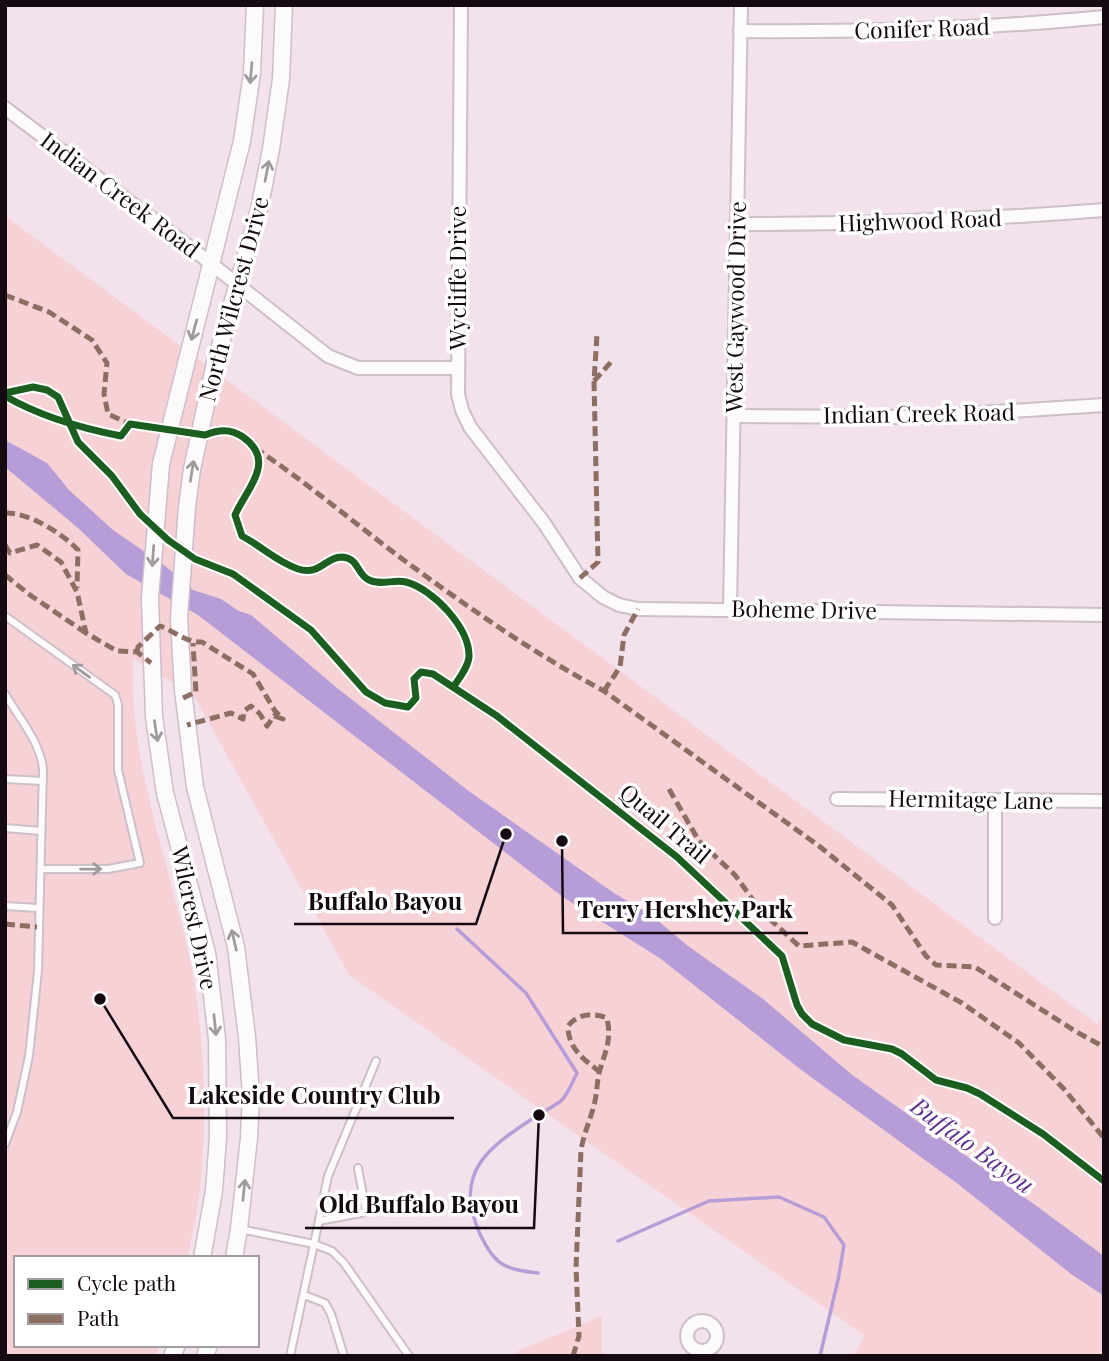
<svg xmlns="http://www.w3.org/2000/svg" width="1109" height="1361" font-family="'Playfair Display',serif">
<rect width="100%" height="100%" fill="#f3e1ec"/>
<!-- green -->
<g fill="#f6d2d6">
<path d="M5 216 1097 1024 1104 1017V1356H853L865 1336 349 975 194 696 133 658C128 759 168 858 189 955 204 1022 208 1120 200 1188 198 1209 193 1230 189 1251L188 1258H16V1345H160L156 1356H5Z"/>
<polygon points="602,1316 602,1356 518,1356 518,1351"/>
</g>
<!-- water -->
<polygon fill="#b79dd8" points="5,440 47,463 69,490 113,530 164,565 193,590 221,599 239,611 251,615 337,688 470,792 614,893 651,915 688,946 763,999 851,1074 1038,1207 1104,1256 1104,1296 1071,1274 958,1184 800,1069 661,959 563,897 198,615 126,574 78,528 5,467"/>
<g fill="none" stroke-linecap="round" stroke-linejoin="round">
<!-- stream -->
<g stroke="#b79dd8" stroke-width="3.5">
<path d="M457 929 526 993 577 1073C573 1081 568 1094 561 1101 554 1106 545 1111 538 1115 489 1147 452 1171 480 1234 495 1266 505 1269 538 1273"/>
<polyline points="618,1241 709,1201 779,1197 824,1217 844,1245 838,1280 820,1356"/>
</g>
<defs>
<g id="lane">
<polyline points="5,616 115,695 118,704 118,770 140,863 108,869 41,869"/>
<path d="M5 694C19 718 39 740 43 768L38 971 29 1056 17 1112 5 1144"/>
<polyline points="5,779 43,781"/>
<polyline points="5,828 41,831"/>
<polyline points="5,906 38,908"/>
<polyline points="376,1061 328,1176 314,1244 332,1251 344,1263 409,1356"/>
<polyline points="319,1221 366,1212 358,1168"/>
<polyline points="240,1229 314,1244 290,1356"/>
<polyline points="304,1295 325,1303 331,1314 344,1356"/>
</g>
<g id="street">
<polyline points="461,5 458,394 462,410 470,427 544,523 580,578 603,597 619,605 638,609 1104,615"/>
<path d="M740 31C862 32 983 29 1104 17"/>
<polyline points="5,108 204,258 328,356 358,368 458,368"/>
<path d="M736 224C859 224 981 220 1104 210"/>
<polyline points="734,416 919,417 1104,405"/>
<polyline points="730,608 741,5"/>
<polyline points="837,799 1104,801"/>
<polyline points="995,918 995,800"/>
<circle cx="702" cy="1336" r="15"/>
</g>
<g id="secondary">
<polyline points="202,1258 214,1191 218,1137 217,1039 207,953 165,793 154,717 150,598 161,464 242,141 252,73 255,5"/>
<polyline points="234,1258 239,1229 249,1138 251,1096 247,1037 236,947 195,787 183,690 179,618 187,507 192,469 215,363 259,210 271,149 281,79 284,5"/>
<polyline points="172,1356 177,1345"/>
<polyline points="205,1356 209,1345"/>
</g>
</defs>
<!-- lane casing -->
<use href="#lane" stroke="#cdbfc8" stroke-width="10"/>
<!-- street casing -->
<use href="#street" stroke="#cdbfc8" stroke-width="16"/>
<!-- secondary casing -->
<use href="#secondary" stroke="#cdbfc8" stroke-width="19"/>
<!-- lane -->
<use href="#lane" stroke="#fdfafc" stroke-width="6"/>
<!-- street -->
<use href="#street" stroke="#fdfafc" stroke-width="12"/>
<!-- secondary -->
<use href="#secondary" stroke="#fdfafc" stroke-width="16"/>
<!-- quiet -->
<g stroke="#8d6e63" stroke-width="5" stroke-dasharray="10 5" stroke-linecap="butt">
<polyline points="5,295 49,312 92,340 107,363 104,394 108,414 130,424"/>
<polyline points="594,381 611,362"/>
<path d="M255 448C306 482 353 522 401 558 466 606 533 653 604 691L819 846 892 905 926 956 936 965 975 967 1075 1031 1104 1047"/>
<path d="M5 513C28 512 62 533 78 550L77 588"/>
<polyline points="5,545 10,553 37,545 61,562 77,592 86,633 117,651 137,652 151,663"/>
<polyline points="5,575 30,595 86,633"/>
<polyline points="580,578 598,562 594,381 597,335"/>
<path d="M137 652 138 647 160 626C174 631 187 643 202 642L253 674 275 711 283 719 274 716 267 726 260 714 251 706 244 711 243 719 231 713 187 725"/>
<polyline points="604,691 620,667 624,635 638,609"/>
<polyline points="183,698 196,692 193,643"/>
<polyline points="669,789 699,841 735,875 761,911 799,946 852,942 962,1003 1019,1043 1064,1089 1104,1138"/>
<polyline points="5,924 37,927"/>
<path d="M573 1356 579 1336 576 1268 581 1150C584 1133 591 1118 595 1101 597 1092 597 1082 599 1073 605 1051 612 1042 607 1018 593 1012 577 1014 568 1026 568 1048 583 1059 600 1072"/>
</g>
<defs>
<g id="cycleway">
<polyline points="5,393 33,387 47,390 58,397 78,442 112,476 140,514 168,540 195,559 233,574 311,630 366,692 385,703 408,707 416,698 414,679 421,672 433,674 497,716 677,857 782,956 797,1005 802,1014 812,1024 844,1040 892,1049 902,1054 936,1080 967,1088 980,1094 1043,1134 1104,1181"/>
<path d="M5 396C41 417 80 428 121 436L130 424 205 435C218 430 230 428 243 437 277 461 247 488 235 515L242 536C261 546 277 562 298 569 320 576 325 557 342 557 359 558 357 575 369 580 381 586 394 579 406 582 433 589 470 628 469 657 468 667 460 677 454 686"/>
</g>
</defs>
<!-- cycleway casing -->
<use href="#cycleway" stroke="#fff" stroke-width="11"/>
<!-- cycleway -->
<use href="#cycleway" stroke="#1b5e20" stroke-width="7"/>
</g>
<!-- one-way arrows -->
<defs><path id="oneway-shaft" d="M-6 0H5M1.5-3L5.5 0L1.5 3" fill="none" stroke-width="1.6" stroke-linecap="round" stroke-linejoin="round" transform="scale(1.75)"/></defs>
<g stroke="#a09a9e">
<use href="#oneway-shaft" transform="translate(251 73) rotate(95)"/>
<use href="#oneway-shaft" transform="translate(267 171) rotate(-79)"/>
<use href="#oneway-shaft" transform="translate(194 330) rotate(105)"/>
<use href="#oneway-shaft" transform="translate(192 471) rotate(-81)"/>
<use href="#oneway-shaft" transform="translate(153 556) rotate(94)"/>
<use href="#oneway-shaft" transform="translate(81 671) rotate(-144)"/>
<use href="#oneway-shaft" transform="translate(156 731) rotate(81)"/>
<use href="#oneway-shaft" transform="translate(91 869) rotate(-1)"/>
<use href="#oneway-shaft" transform="translate(234 940) rotate(-103)"/>
<use href="#oneway-shaft" transform="translate(215 1025) rotate(84)"/>
<use href="#oneway-shaft" transform="translate(244 1190) rotate(-84)"/>
</g>
<g text-anchor="middle" stroke-width="7" stroke-linejoin="round" paint-order="stroke">
<!-- street labels -->
<g font-size="23" fill="#150a11" stroke="#fff">
<text transform="translate(922 29) rotate(-2)" y="8">Conifer Road</text>
<text transform="translate(120 195) rotate(37)" y="8">Indian Creek Road</text>
<text transform="translate(920 221) rotate(-2)" y="8">Highwood Road</text>
<text transform="translate(458 278) rotate(-90)" y="8">Wycliffe Drive</text>
<text transform="translate(234 299) rotate(-75)" y="8">North Wilcrest Drive</text>
<text transform="translate(736 307) rotate(-89)" y="8">West Gaywood Drive</text>
<text transform="translate(919 414) rotate(-1)" y="8">Indian Creek Road</text>
<text transform="translate(804 610) rotate(1)" y="8">Boheme Drive</text>
<text transform="translate(971 800) rotate(1)" y="8">Hermitage Lane</text>
<text transform="translate(665 824) rotate(40)" y="8">Quail Trail</text>
<text transform="translate(194 918) rotate(78)" y="8">Wilcrest Drive</text>
</g>
<!-- water labels -->
<g font-size="24" font-style="italic" fill="#5b3290" stroke="#fff">
<text transform="translate(972 1146) rotate(36)" y="8">Buffalo Bayou</text>
</g>
</g>
<!-- callouts -->
<path fill="none" stroke="#150a11" stroke-width="2.5" d="M506 834L476 924H294M562 841L563 933H808M100 999L173 1118H454M539 1115L534 1228H305"/>
<g fill="#150a11" stroke="#fff" stroke-width="2.5">
<circle cx="506" cy="834" r="7"/>
<circle cx="562" cy="841" r="7"/>
<circle cx="100" cy="999" r="7"/>
<circle cx="539" cy="1115" r="7"/>
</g>
<g font-size="24" text-anchor="middle" font-weight="bold" fill="#150a11" stroke="#fff" stroke-width="7" stroke-linejoin="round" paint-order="stroke">
<text x="385" y="910">Buffalo Bayou</text>
<text x="685" y="918">Terry Hershey Park</text>
<text x="314" y="1104">Lakeside Country Club</text>
<text x="419" y="1213">Old Buffalo Bayou</text>
</g>
<!-- border -->
<rect width="1109" height="1361" fill="none" stroke="#150a11" stroke-width="14"/>
<!-- legend -->
<rect x="14" y="1256" width="245" height="91" fill="#ffffff" stroke="#a19da0" stroke-width="2"/>
<rect x="28" y="1279" width="35" height="10" fill="#1b5e20" stroke="#a19da0" stroke-width="2"/>
<text x="77" y="1291" font-size="21" fill="#150a11">Cycle path</text>
<rect x="28" y="1314" width="35" height="10" fill="#8d6e63" stroke="#a19da0" stroke-width="2"/>
<text x="77" y="1326" font-size="21" fill="#150a11">Path</text>
</svg>
